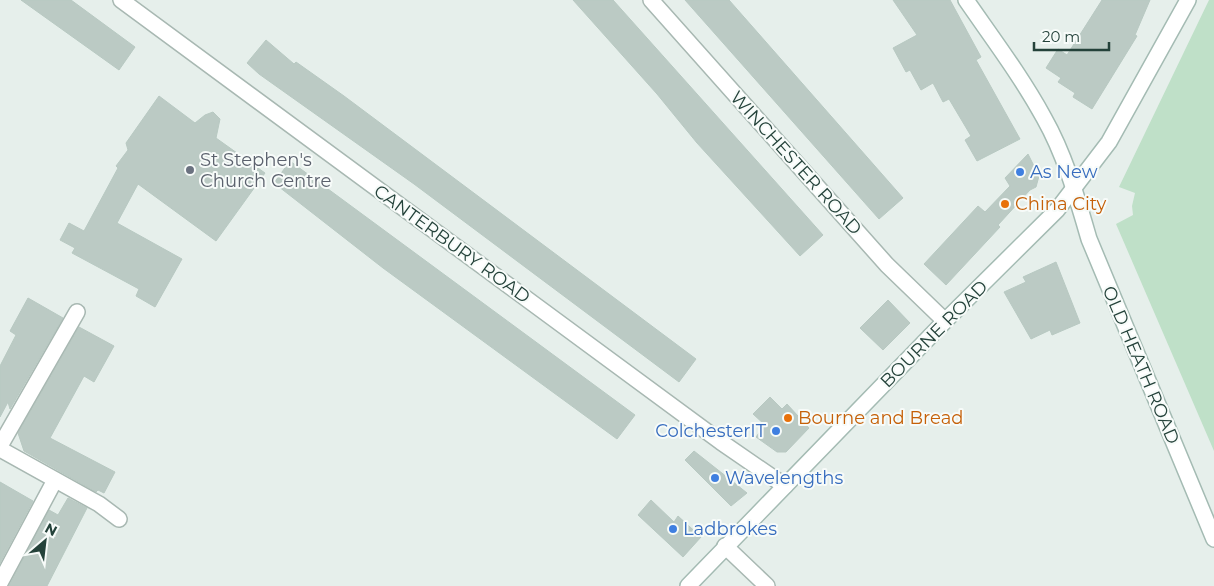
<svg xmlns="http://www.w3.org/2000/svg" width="1214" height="586" font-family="Montserrat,sans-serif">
<rect width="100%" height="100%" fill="#e6efeb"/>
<!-- green -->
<polygon fill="#bfe0c8" points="1209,0 1214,0 1214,451 1116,224 1133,215 1132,206 1135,193 1119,187"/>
<!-- building -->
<g fill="#bbcac4" stroke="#b8c9c2">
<polygon points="21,0 71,0 135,47 119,70"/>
<polygon points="573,0 613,0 823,235 800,256 697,143 657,94"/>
<polygon points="685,0 729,0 903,198 879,219"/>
<polygon points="893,0 950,0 981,57 976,60 1020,139 977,161 965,140 971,136 949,99 943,102 933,83 921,90 910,70 906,72 893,48 917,35"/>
<polygon points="1102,0 1150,0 1135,35 1137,36 1092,109 1073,97 1075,93 1058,82 1061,78 1046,68 1058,49 1067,55"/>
<polygon points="266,40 294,64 296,62 344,96 696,359 679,382 414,184 259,74 247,63"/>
<polygon points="159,96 195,123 205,115 213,112 220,119 216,138 265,173 216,241 138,184 117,223 182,259 155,307 136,296 139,289 72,253 75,248 60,240 69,223 84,231 118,168 116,166 128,150 126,143"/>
<polygon points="1028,154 1039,176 1036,187 1030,190 998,225 1000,227 946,285 924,264 978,206 985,212 1010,186 1005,178"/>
<polygon points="290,161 635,415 617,439 383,268 274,183"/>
<polygon points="1056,262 1080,323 1052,335 1050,330 1031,339 1004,292 1026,282 1023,277"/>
<polygon points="28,298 63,318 10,409 8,402 0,417 0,366 16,335 10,331"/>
<polygon points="888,300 910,323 883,350 860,328"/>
<polygon points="79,327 114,346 94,382 84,376 50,438 115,472 104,493 98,490 96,492 24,451 18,433"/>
<polygon points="770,397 782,409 787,404 809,428 786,452 777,452 756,437 765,425 753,414"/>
<polygon points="694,451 737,485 747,493 731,506 685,460"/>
<polygon points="0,482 33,501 0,563"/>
<polygon points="68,498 87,508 47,586 9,586 49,510 58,515"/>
<polygon points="651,500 674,522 678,516 701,537 683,557 638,515"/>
</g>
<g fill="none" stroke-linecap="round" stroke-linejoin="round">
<defs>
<g id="street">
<polyline points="121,0 721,442 785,486"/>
<polyline points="651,0 887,265 945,321"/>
<polyline points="0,446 77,312"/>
<polyline points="0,449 99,504 119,519"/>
<polyline points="725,546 767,586"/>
<polyline points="0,583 55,480"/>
</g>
<g id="secondary">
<path d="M966 0C993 39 1021 76 1044 118 1065 155 1077 198 1089 239L1214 539"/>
<polyline points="688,586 945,321 1057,210 1109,142 1188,0"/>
</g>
</defs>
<!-- street casing -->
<use href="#street" stroke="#a8b8b2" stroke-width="18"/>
<!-- secondary casing -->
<use href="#secondary" stroke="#a4bbb3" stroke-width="18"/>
<!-- street -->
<use href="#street" stroke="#fff" stroke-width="15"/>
<!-- secondary -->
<use href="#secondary" stroke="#fff" stroke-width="15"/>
</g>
<!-- markers -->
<circle fill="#6b7280" stroke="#f7fbf9" stroke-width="2" cx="190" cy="170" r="5"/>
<g fill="#3f7fe0" stroke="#f7fbf9" stroke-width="2">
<circle cx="1020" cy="172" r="5"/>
<circle cx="776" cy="431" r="5"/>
<circle cx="715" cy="478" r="5"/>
<circle cx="673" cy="529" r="5"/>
</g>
<g fill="#e8710a" stroke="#f7fbf9" stroke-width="2">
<circle cx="1005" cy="204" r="5"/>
<circle cx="788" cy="418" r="5"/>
</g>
<g text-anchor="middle" stroke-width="4" stroke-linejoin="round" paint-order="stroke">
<!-- worship labels -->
<g font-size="18" fill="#5b616d" stroke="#f7fbf9" text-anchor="start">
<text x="200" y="166">St Stephen's<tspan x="200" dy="21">Church Centre</tspan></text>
</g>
<!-- street labels -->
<g font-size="18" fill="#24423a" stroke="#f7fbf9">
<text transform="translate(796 163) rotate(48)" y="6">WINCHESTER ROAD</text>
<text transform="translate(452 244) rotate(36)" y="6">CANTERBURY ROAD</text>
<text transform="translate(934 334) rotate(-45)" y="6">BOURNE ROAD</text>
<text transform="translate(1141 365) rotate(67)" y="6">OLD HEATH ROAD</text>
</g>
<!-- shop labels -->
<g font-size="18" fill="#366cbe" stroke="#f7fbf9" text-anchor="start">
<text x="1030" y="178">As New</text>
<text x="766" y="437" text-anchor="end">ColchesterIT</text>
<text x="725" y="484">Wavelengths</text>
<text x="683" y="535">Ladbrokes</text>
</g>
<!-- food labels -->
<g font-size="18" fill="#c56008" stroke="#f7fbf9" text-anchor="start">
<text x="1015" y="210">China City</text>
<text x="798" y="424">Bourne and Bread</text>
</g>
</g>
<!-- north arrow -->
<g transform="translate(45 541) rotate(28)" stroke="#f7fbf9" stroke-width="4" paint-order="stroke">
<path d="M0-4L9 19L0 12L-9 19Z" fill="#24423a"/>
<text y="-8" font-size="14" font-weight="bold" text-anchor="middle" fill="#24423a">N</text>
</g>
<!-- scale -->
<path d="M1034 42v8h75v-8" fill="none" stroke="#24423a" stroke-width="2.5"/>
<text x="1042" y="42" font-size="15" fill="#24423a" stroke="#f7fbf9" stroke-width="4" paint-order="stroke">20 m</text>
</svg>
